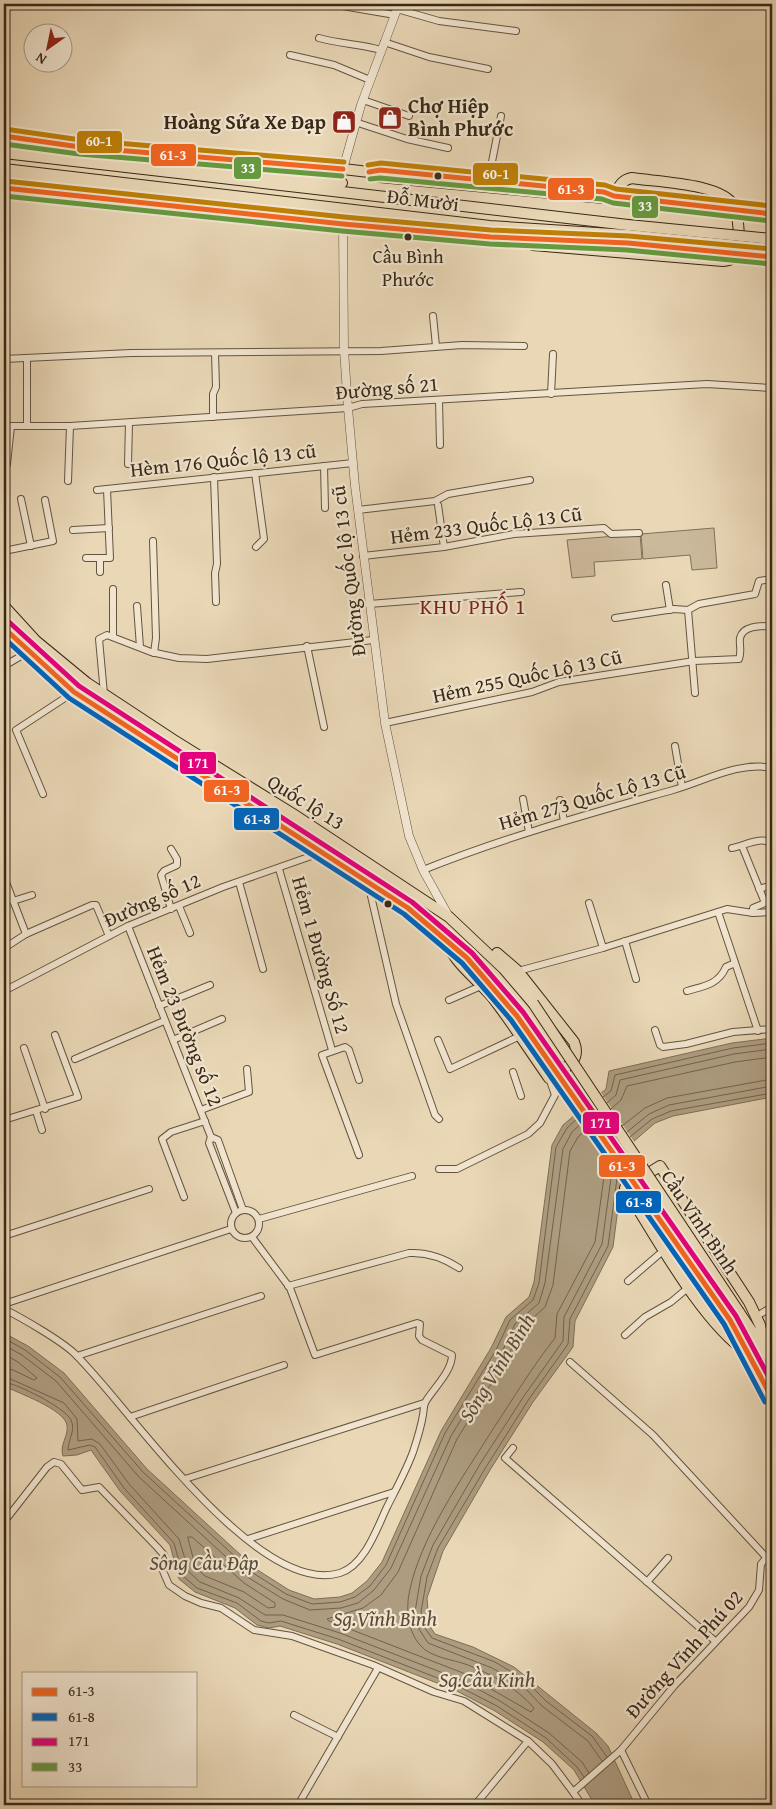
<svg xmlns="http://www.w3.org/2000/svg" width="776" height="1809" font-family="'Gentium Book Plus',serif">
<rect width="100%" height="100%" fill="#e9d7b6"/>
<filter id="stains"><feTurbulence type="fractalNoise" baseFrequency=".004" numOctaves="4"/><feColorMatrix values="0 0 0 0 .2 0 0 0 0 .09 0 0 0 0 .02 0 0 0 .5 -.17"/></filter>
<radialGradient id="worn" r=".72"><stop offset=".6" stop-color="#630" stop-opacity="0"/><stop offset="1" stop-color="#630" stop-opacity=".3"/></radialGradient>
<!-- green -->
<g fill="#cbb99b" stroke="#827058">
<polygon points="714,528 717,568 692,570 690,555 643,559 641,534"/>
<polygon points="640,534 642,559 594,562 595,576 572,578 567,540"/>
</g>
<!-- water -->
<path fill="#ad9c80" stroke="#7e6e56" d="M772 1038V1097L673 1116 655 1123 633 1142 623 1169 613 1247 575 1321 573 1347 533 1402 490 1470 443 1551 427 1598 429 1625 435 1634 473 1647 514 1667 596 1733 608 1746 635 1805H595L574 1770 543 1742 495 1711 455 1690 337 1644 280 1626 269 1628 257 1625 235 1608 195 1592 179 1579 170 1545 120 1491 91 1450 77 1455 63 1456C59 1445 69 1436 67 1425 64 1409 18 1393 4 1386V1333L28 1346 64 1373 147 1469 256 1569 289 1590 314 1599 340 1597 352 1593 367 1581 382 1562 441 1431 491 1348 506 1317 529 1297 534 1282 552 1145 563 1125 606 1089 609 1071 732 1043Z"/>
<!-- pier -->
<polygon fill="#e9d7b6" points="600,1091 635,1143 629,1154 624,1183 575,1111"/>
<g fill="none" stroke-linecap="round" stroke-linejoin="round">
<!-- shore -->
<g stroke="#72624b" stroke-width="1">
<polyline points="603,1097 611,1091 615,1075 733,1048 772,1043"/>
<polyline points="607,1103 616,1095 620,1080 734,1054 772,1049"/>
<polyline points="611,1109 621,1100 627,1086 735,1062 772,1057"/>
<polyline points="622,1126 645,1108 667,1098 772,1079"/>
<path d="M588 1128 578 1137 570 1151 553 1285 545 1307 522 1328 507 1358 457 1439 398 1572 381 1595 363 1608 327 1619 329 1621 463 1673 531 1712 534 1708C517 1688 493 1675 468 1665 452 1659 431 1658 420 1645 408 1631 406 1611 409 1594 419 1539 463 1477 493 1429 513 1399 532 1367 555 1338L557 1314 595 1242 607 1155"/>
<polyline points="627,1132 649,1114 669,1105 772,1086"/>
<polyline points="630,1137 652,1119 671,1111 772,1093"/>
<polyline points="4,1338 25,1350 60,1377 143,1472 253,1573 286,1594 312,1604 340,1602 355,1597 370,1586 386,1565 445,1433 496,1350 510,1320 533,1300 539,1283 556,1147 567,1128 580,1116"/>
<polyline points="4,1345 22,1355 56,1381 139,1477 249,1578 283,1599 310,1610 341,1608 358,1603 374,1590 391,1568 451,1436 501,1354 515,1324 539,1303 545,1283 563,1149 572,1132 583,1122"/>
<polyline points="4,1354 18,1362 37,1378 34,1380 13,1370 4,1368"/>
<polyline points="4,1376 64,1403 77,1419 78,1441 92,1439 100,1444 129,1484 179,1539 189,1572 200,1582 239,1598 265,1615 283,1615 340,1633 461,1680 500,1701 549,1733 582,1762 589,1773"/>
<path d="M4 1382C18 1384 64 1407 71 1420 76 1430 68 1440 68 1450L90 1445 95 1447 124 1488 174 1543 183 1576 197 1588 237 1603 261 1621 269 1623 281 1621 338 1639 458 1686 497 1706 546 1738 577 1767 584 1777"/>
<polygon points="188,1537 192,1537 244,1583 275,1603 275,1607 268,1608 244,1592 205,1576 196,1568"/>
<polyline points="607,1757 592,1736 546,1701 525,1680 495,1662 432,1638 424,1627 421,1612 427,1577 438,1548 486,1467 529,1399 568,1344 570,1319 608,1246 618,1171"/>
<polyline points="602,1761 588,1741 542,1706 522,1685 492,1668 428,1643 419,1629 415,1612 421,1576 433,1545 480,1464 524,1396 563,1341 564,1317 602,1244 613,1163"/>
</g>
<defs>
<g id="minor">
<polyline points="331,4 395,15"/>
<polyline points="397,9 439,21 516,31"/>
<path d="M319 38C340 44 361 44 381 50"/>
<polyline points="384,42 429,57 488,69"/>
<polyline points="290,55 334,65 370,80"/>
<polyline points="363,100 409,116"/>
<polyline points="355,122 407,139 448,148"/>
<polyline points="488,182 501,116"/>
<polyline points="433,316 436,346"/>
<polyline points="27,358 27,425"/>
<polyline points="4,359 131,353 381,351 462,345 524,346"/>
<polyline points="551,394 553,354"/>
<polyline points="439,400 440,445"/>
<polyline points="213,417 213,394 216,387 215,353"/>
<polyline points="4,426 70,426 348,408 362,404 707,384 772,388"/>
<polyline points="7,464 11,426"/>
<polyline points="128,464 129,423"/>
<polyline points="324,466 325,508"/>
<polyline points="255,473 264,539 256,547"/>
<polyline points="214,477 217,564 215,573 216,602"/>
<polyline points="68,481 70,426"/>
<polyline points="97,490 353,463"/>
<polyline points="21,499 31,546"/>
<polyline points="438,505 444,547"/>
<polyline points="358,510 435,501 448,494 530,480"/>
<polyline points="73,530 109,528"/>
<polyline points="153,541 156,638 154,653"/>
<polyline points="4,551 53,541 45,500"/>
<polyline points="363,556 444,547 514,534 604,528 611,534 639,533"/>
<polyline points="86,558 110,558 107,489"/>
<polyline points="100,558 100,572"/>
<polyline points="666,585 670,610"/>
<polyline points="369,604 521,592"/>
<polyline points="137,606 140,647"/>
<polyline points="688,610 695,693"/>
<polyline points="615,618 674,609 688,610 699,604 755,594 759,581 772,579"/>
<polyline points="113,636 113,589"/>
<polyline points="307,646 324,727"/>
<polyline points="4,666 28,652"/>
<polyline points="104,694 99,639 107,635 151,652 179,658 207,659 373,640"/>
<path d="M385 723 532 692 559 682 694 661 739 659C742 651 739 645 740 638 743 625 762 626 772 626"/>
<polyline points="675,746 682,787"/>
<polyline points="43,794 16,730 74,692"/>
<polyline points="523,799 529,832"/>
<polyline points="560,800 564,821"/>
<polyline points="742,846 765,903 753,908 753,913"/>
<path d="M732 848C744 846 762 835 772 844"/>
<polyline points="279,869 332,1050"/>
<path d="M423 870C505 837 589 814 673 790 705 781 739 761 772 768"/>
<polyline points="4,877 26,934"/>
<polyline points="239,882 263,969"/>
<polyline points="368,883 396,1004 435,1115 439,1119"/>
<polyline points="759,889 772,885"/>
<polyline points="13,901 32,895"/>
<polyline points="589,903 603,948"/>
<polyline points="179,906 190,933"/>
<polyline points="171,909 161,875 164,871 177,865 177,859 171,849"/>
<polyline points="718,912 758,1031"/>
<polyline points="128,926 211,1137"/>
<polyline points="625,941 636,979"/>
<polyline points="6,947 26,934 92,905 96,905 109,936"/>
<polyline points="518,971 603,948 727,909 753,913 772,912"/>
<polyline points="4,991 128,926 223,887 320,853"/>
<path d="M687 991C704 986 718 985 726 967L735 963"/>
<polyline points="449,1000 481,986"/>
<polyline points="159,1006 210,985"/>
<polyline points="655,1030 660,1045 663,1047 686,1044 733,1032 772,1029"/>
<polyline points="173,1040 222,1019"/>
<polyline points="438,1040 450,1069 520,1036"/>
<polyline points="24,1048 45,1109"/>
<polyline points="75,1059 164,1021"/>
<polyline points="513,1072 521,1096"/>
<polyline points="359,1080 349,1050 345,1047 322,1055 359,1155"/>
<polyline points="201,1110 249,1092 247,1069"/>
<polyline points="36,1111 42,1130"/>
<polyline points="4,1120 78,1097 55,1035"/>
<polyline points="211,1137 218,1140 243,1210"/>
<polyline points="211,1137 209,1143 236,1213"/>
<polyline points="439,1169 457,1169 528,1134 540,1123 555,1095 549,1078"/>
<polyline points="184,1197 162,1139 171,1132 205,1121"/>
<circle cx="245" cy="1224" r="14"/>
<polyline points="259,1219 412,1176"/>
<polyline points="4,1236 149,1189"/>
<polyline points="628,1281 664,1250"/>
<path d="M288 1286 409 1253C427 1252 444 1258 459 1268"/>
<polyline points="4,1304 231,1229"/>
<path d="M4 1309C22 1318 60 1340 74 1353 128 1405 256 1598 340 1573 365 1565 377 1528 387 1507 396 1489 406 1471 413 1452 417 1440 421 1427 423 1415 424 1410 423 1406 426 1401 434 1388 452 1371 452 1355L422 1340 419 1336 420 1324 417 1323 315 1355 290 1288 252 1237"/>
<polyline points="757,1316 772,1307"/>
<polyline points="625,1335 645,1317 671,1302 689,1287"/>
<polyline points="77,1356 261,1296"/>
<polyline points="570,1362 653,1435 766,1557"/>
<polyline points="130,1417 284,1365"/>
<polyline points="513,1448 505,1458 715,1641"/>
<polyline points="185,1479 424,1403"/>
<polyline points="4,1522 47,1467 54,1462 61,1464 82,1490 99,1487 157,1547 164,1555 166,1562 163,1571 169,1585 185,1596 201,1603 221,1608 254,1630 292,1636 373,1665 434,1692 464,1701 528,1741 552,1764 573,1792 621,1750 674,1686 749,1607 759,1590 761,1564 772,1551"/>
<polyline points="248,1539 394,1492"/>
<polyline points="647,1582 668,1558"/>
<polyline points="294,1715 338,1737"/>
<polyline points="621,1750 648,1805"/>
<polyline points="573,1792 582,1805"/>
<polyline points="298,1805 378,1668"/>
<polyline points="475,1805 528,1741"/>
</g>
<g id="tertiary">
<polyline points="343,169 361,105 399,4"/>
<polyline points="343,224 344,350 348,408 355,486 385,723 409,836 423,870 448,915"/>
</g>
<g id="trunk">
<polyline points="4,136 80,147 343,169 369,172 380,177 604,198 614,196"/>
<polyline points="4,146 342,183"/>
<polyline points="4,153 628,225"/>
<polyline points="4,169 490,226 628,235"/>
<polyline points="5,176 343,215"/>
<polyline points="4,188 465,234 628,243"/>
<polyline points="609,194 653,200"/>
<path d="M533 245 723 261C734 260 739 256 739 244 739 233 739 217 734 206 722 183 656 182 632 178 621 180 619 187 614 196"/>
<polyline points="4,606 36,641 87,683 172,739 293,814 449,917 504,969 533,1003"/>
<path d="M4 628 74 692 408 908C451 940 486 973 517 1016"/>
<path d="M444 935C453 964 475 976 493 998 513 1024 530 1051 549 1078 564 1069 582 1062 574 1042L518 971 497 953"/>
<polyline points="739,1312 772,1362"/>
<polyline points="730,1320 772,1398"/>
<path d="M748 1353C703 1324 655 1235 625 1188L660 1166 749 1302 760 1325 766 1353"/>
</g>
</defs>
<!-- minor casing -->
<use href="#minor" stroke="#64543e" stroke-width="8"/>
<!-- tertiary casing -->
<use href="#tertiary" stroke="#64543e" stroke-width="9"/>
<!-- trunk casing -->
<use href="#trunk" stroke="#382816" stroke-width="12"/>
<!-- minor -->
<use href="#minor" stroke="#f1e5d0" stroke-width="6"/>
<!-- tertiary -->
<use href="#tertiary" stroke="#f1e5d0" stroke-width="8"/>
<!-- trunk -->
<use href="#trunk" stroke="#e9d7b6" stroke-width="10"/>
<defs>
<g id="trunk-bridge">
<polyline points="653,200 772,214"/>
<polyline points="628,225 772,239"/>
<polyline points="628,235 772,249"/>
<polyline points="628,243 772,257"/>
<polyline points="533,1003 739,1312"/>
<polyline points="517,1016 730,1320"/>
</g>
</defs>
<!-- trunk-bridge casing -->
<use href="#trunk-bridge" stroke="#382816" stroke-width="12" stroke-linecap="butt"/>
<!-- trunk-bridge -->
<use href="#trunk-bridge" stroke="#e9d7b6" stroke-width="10"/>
<defs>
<g id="bus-1">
<polyline points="4,136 80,147 343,169"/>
<polyline points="369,172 380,170 604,192 614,196 772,214"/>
<polyline points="4,188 343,224 491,237 628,243 772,257"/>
<polyline points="4,628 74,692 408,908 467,958 517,1016 730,1320 772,1398"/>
</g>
<polyline id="bus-2" points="4,638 69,698 404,914 462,963 511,1020 724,1324 765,1402"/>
<polyline id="bus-3" points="9,622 79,686 412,902 472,953 523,1012 736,1316 772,1383"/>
<g id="bus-4">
<polyline points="4,144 79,154 342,176"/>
<polyline points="370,179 380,178 602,199 613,203 771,221"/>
<polyline points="4,196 342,231 490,244 627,250 771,264"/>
</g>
<g id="bus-5">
<polyline points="5,129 81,140 344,162"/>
<polyline points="368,165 381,163 605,185 616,189 772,206"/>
<polyline points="5,181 344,217 491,230 629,236 772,249"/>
</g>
</defs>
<!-- bus-1 casing -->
<use href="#bus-1" stroke="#f1e5d0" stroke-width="9"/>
<!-- bus-2 casing -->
<use href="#bus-2" stroke="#f1e5d0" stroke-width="9"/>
<!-- bus-3 casing -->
<use href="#bus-3" stroke="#f1e5d0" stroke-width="9"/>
<!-- bus-4 casing -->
<use href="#bus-4" stroke="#f1e5d0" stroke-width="9"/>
<!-- bus-5 casing -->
<use href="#bus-5" stroke="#f1e5d0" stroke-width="9"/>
<!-- bus-1 -->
<use href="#bus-1" stroke="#f26522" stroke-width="5"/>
<!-- bus-2 -->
<use href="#bus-2" stroke="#0065bd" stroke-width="5"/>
<!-- bus-3 -->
<use href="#bus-3" stroke="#e5007d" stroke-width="5"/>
<!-- bus-4 -->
<use href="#bus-4" stroke="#669a3f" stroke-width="5"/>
<!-- bus-5 -->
<use href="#bus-5" stroke="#be8007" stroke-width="5"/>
</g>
<!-- icons -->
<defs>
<symbol id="shop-square" viewBox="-11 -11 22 22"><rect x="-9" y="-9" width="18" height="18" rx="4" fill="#8f2418" stroke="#f1e5d0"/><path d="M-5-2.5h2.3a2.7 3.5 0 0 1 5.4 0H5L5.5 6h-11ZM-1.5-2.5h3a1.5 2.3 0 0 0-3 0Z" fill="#fff"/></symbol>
</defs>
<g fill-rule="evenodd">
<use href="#shop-square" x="376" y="104" width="28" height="28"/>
<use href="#shop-square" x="330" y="108" width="28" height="28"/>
</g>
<!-- markers -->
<g fill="#382816" stroke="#f1e5d0" stroke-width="2">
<circle cx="438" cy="176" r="4.5"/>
<circle cx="408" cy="237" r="4.5"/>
<circle cx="388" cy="904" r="4.5"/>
</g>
<g text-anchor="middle" stroke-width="4.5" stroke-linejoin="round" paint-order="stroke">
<!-- bus labels -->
<g font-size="19" fill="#382816" stroke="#f1e5d0">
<text x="408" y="263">Cầu Bình<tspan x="408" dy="23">Phước</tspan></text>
</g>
<!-- poi labels -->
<g font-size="20" font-weight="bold" fill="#382816" stroke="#f1e5d0" text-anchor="start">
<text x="408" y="113">Chợ Hiệp<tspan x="408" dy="23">Bình Phước</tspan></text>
<text x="326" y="129" text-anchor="end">Hoàng Sửa Xe Đạp</text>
</g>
<!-- street labels -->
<g font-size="20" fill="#382816" stroke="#f1e5d0">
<text transform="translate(423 200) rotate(7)" y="7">Đỗ Mười</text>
<text transform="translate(387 388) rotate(-5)" y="7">Đường số 21</text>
<text transform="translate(223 460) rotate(-6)" y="7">Hèm 176 Quốc lộ 13 cũ</text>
<text transform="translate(486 525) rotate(-7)" y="7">Hẻm 233 Quốc Lộ 13 Cũ</text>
<text transform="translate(348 571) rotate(-97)" y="7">Đường Quốc lộ 13 cũ</text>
<text transform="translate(527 676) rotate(-12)" y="7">Hẻm 255 Quốc Lộ 13 Cũ</text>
<text transform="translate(592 797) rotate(-16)" y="7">Hẻm 273 Quốc Lộ 13 Cũ</text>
<text transform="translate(306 802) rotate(32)" y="7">Quốc lộ 13</text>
<text transform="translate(152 900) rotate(-24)" y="7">Đường số 12</text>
<text transform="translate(321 955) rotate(74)" y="7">Hẻm 1 Đường Số 12</text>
<text transform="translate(185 1026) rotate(68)" y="7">Hẻm 23 Đường số 12</text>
<text transform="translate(700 1222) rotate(56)" y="7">Cầu Vĩnh Bình</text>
<text transform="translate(684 1654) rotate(-48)" y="7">Đường Vĩnh Phú 02</text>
</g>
<!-- neighbourhood labels -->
<g font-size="21" letter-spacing="1" fill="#7a1f14" stroke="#f1e5d0">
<text x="473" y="614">KHU PHỐ 1</text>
</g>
<!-- water labels -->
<g font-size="21" font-style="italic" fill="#5b4b36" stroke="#f1e5d0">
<text transform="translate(497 1368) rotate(-58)" y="7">Sông Vĩnh Bình</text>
<text x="204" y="1570">Sông Cầu Đập</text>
<text x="385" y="1626">Sg.Vĩnh Bình</text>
<text x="487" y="1687">Sg.Cầu Kinh</text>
</g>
</g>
<g stroke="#f1e5d0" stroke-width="2">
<rect x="76" y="130" width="47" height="24" rx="5" fill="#be8007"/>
<rect x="150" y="143" width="47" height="24" rx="5" fill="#f26522"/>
<rect x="233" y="156" width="29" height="24" rx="5" fill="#669a3f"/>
<rect x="472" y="162" width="47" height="24" rx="5" fill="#be8007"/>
<rect x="547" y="177" width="48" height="24" rx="5" fill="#f26522"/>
<rect x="631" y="195" width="28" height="24" rx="5" fill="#669a3f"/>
<rect x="179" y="751" width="38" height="24" rx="5" fill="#e5007d"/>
<rect x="203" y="779" width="47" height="24" rx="5" fill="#f26522"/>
<rect x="233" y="807" width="47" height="24" rx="5" fill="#0065bd"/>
<rect x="582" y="1111" width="38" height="24" rx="5" fill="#e5007d"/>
<rect x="598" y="1154" width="48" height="24" rx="5" fill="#f26522"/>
<rect x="615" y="1190" width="47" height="24" rx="5" fill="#0065bd"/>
</g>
<g font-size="14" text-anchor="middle" font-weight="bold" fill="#fff">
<text x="99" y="146">60-1</text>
<text x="173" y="160">61-3</text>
<text x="248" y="173">33</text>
<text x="496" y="179">60-1</text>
<text x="571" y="194">61-3</text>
<text x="645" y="211">33</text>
<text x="198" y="768">171</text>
<text x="227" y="795">61-3</text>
<text x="257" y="824">61-8</text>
<text x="601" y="1128">171</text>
<text x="622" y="1171">61-3</text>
<text x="639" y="1207">61-8</text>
</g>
<!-- margin -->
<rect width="776" height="1809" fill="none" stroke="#e9d7b6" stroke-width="20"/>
<rect x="5" y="5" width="766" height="1799" fill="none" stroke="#382816" stroke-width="2.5"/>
<rect x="10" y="10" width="756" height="1789" fill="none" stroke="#382816"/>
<!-- legend -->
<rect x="22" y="1672" width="175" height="115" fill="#f1e5d0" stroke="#a79986"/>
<rect x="32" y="1688" width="25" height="8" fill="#f26522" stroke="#a79986"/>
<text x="68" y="1696" font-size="15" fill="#382816">61-3</text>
<rect x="32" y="1713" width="25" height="8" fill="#0065bd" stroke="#a79986"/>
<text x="68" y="1722" font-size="15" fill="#382816">61-8</text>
<rect x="32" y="1738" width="25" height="8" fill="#e5007d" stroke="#a79986"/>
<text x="68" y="1746" font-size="15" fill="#382816">171</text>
<rect x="32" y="1763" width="25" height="8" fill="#669a3f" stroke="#a79986"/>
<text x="68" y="1772" font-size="15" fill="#382816">33</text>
<!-- north arrow -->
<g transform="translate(48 48) rotate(213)"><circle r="24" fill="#f1e5d0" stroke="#a79986"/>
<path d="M0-4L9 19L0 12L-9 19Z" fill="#8f2418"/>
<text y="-8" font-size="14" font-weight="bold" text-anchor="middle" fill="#382816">N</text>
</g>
<rect width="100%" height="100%" filter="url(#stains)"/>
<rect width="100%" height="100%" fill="url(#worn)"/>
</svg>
